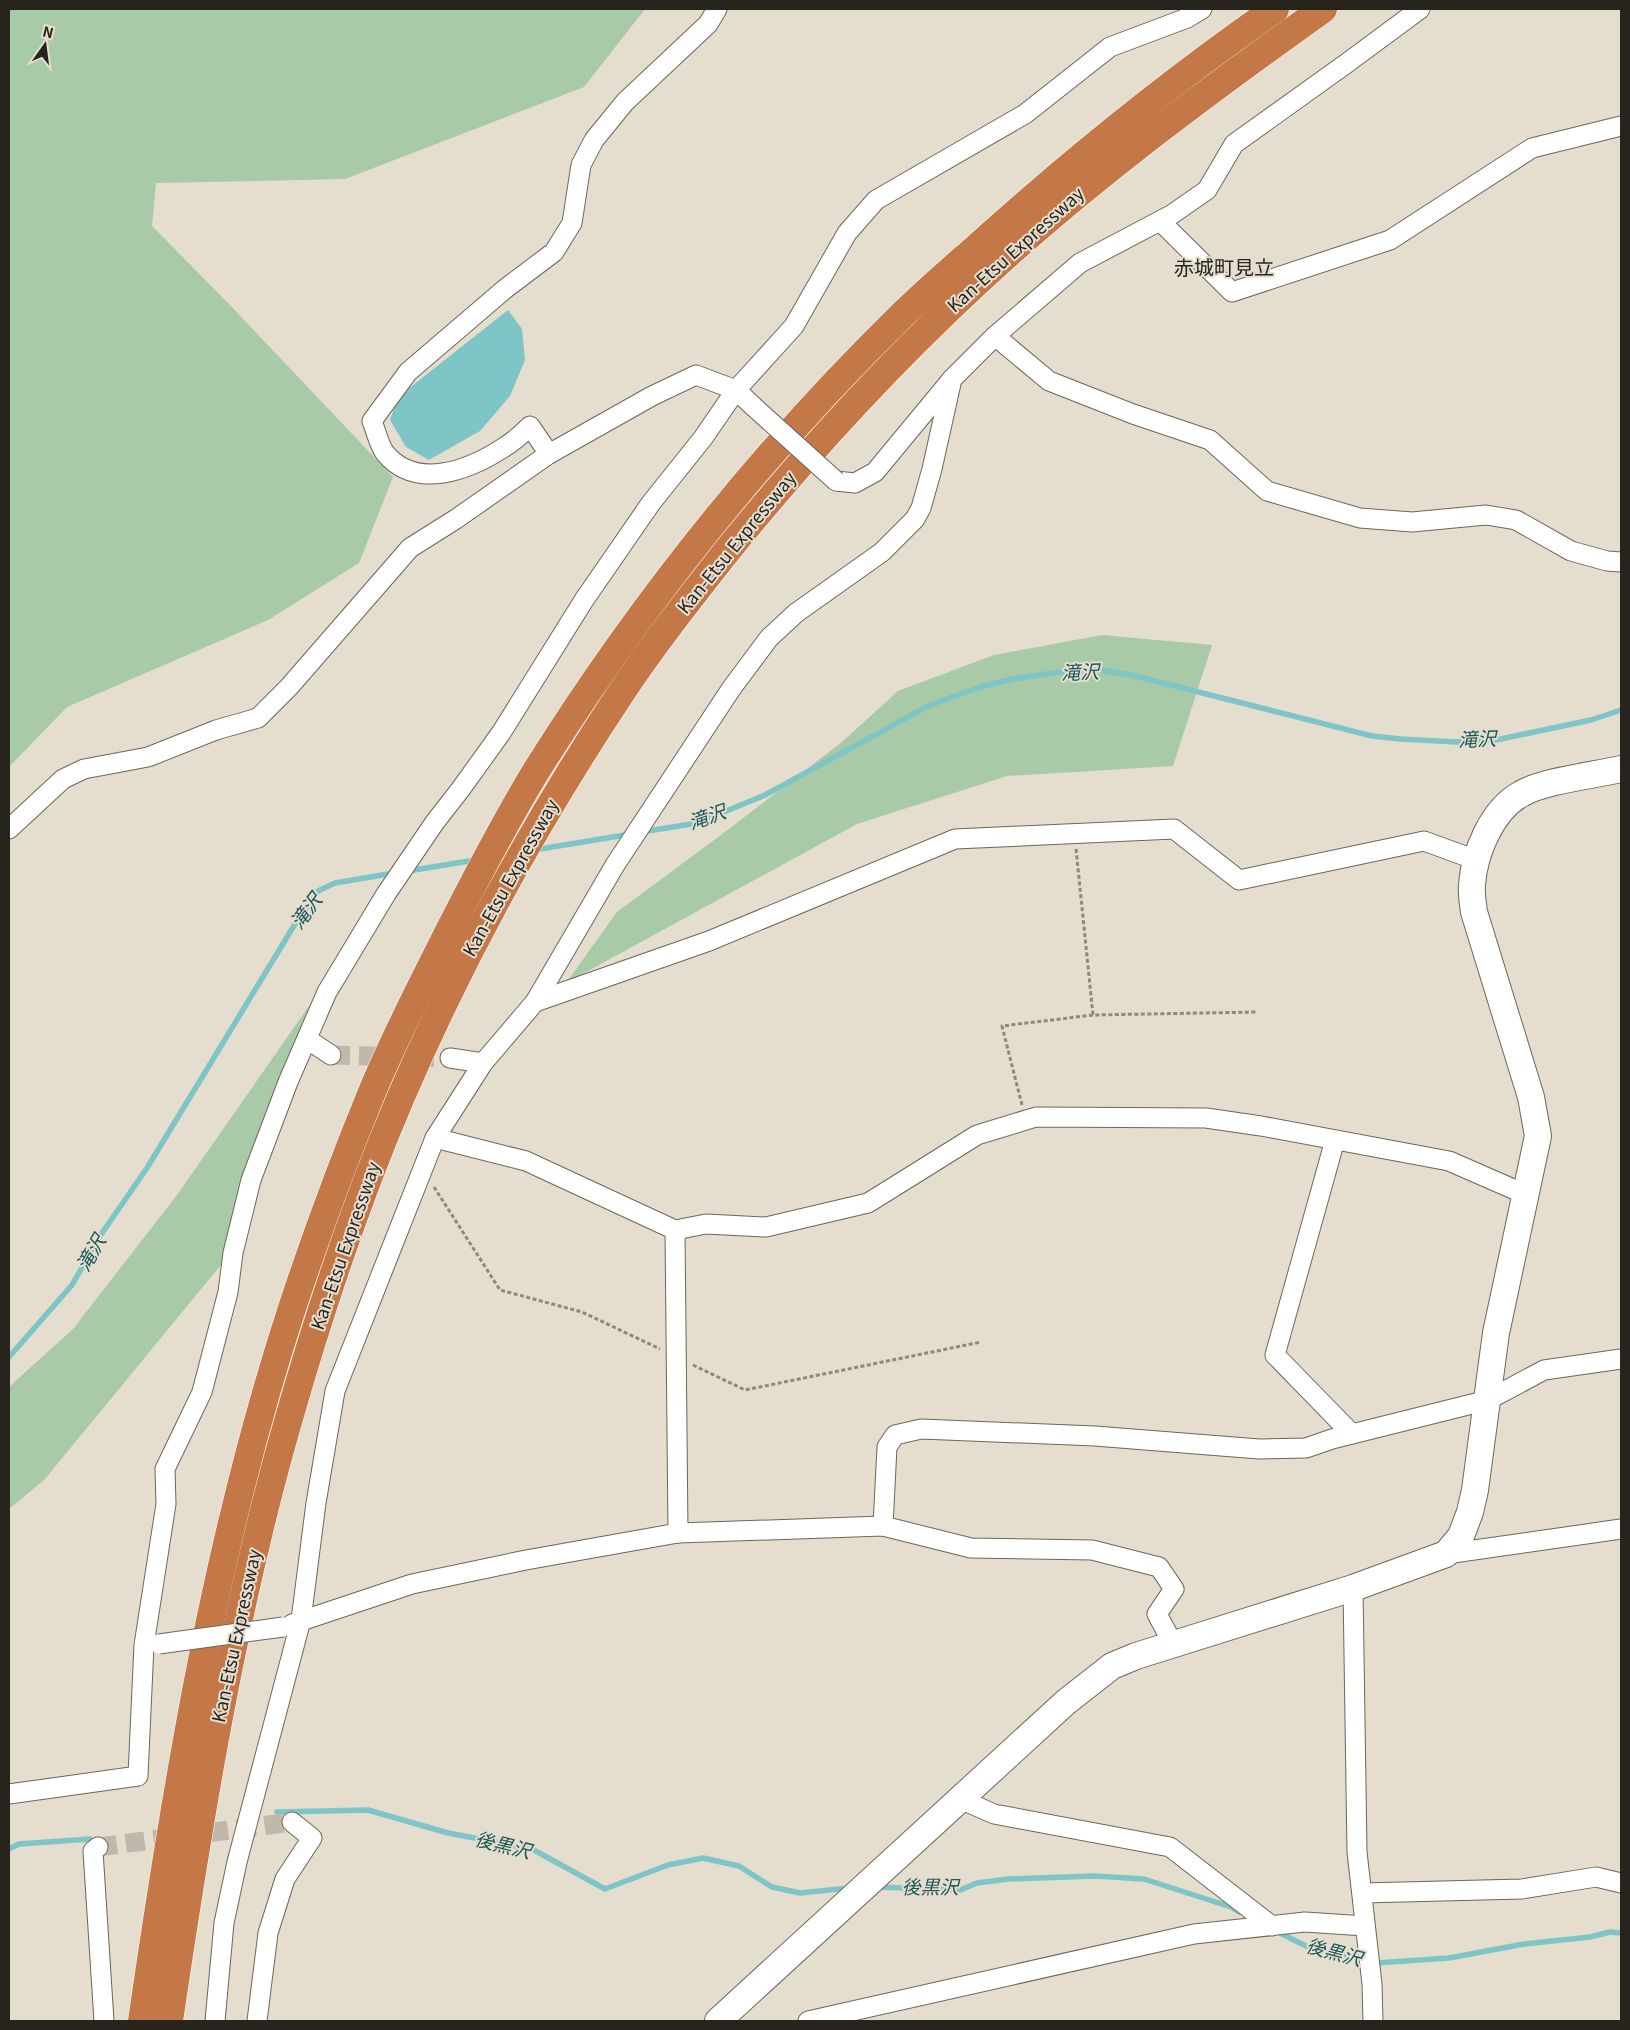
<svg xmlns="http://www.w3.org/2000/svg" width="1630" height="2030" font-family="Georgia,'Noto Sans JP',serif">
<rect width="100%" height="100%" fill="#e5ddce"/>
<!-- green -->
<g fill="#a8caa7">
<polygon points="9,9 645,9 584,87 345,179 156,183 152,226 227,302 393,477 359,563 268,620 67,707 9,767"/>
<polygon points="1102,635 1212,645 1173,766 1007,776 857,824 566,983 617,912 729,829 842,742 898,691 994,655"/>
<polygon points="316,996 229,1255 45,1479 9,1509 9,1387 73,1329 177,1195"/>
</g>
<!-- water -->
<polygon fill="#7dc5c6" points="508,310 522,329 525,360 510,396 480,431 429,460 406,447 390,420 398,397"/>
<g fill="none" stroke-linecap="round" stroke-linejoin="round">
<!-- stream -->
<g stroke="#7dc5c6" stroke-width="5.5">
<polyline points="642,832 697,823 765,795 930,705 980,687 1013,679 1087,668 1131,675 1372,736 1401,739 1457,742 1496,740 1591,720 1621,710"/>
<polyline points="534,850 631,834"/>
<polyline points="408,871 475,860"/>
<polyline points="9,1357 72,1285 100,1236 147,1168 295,924 318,891 335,883 394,873"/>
<polyline points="277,1812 368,1810 448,1833 532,1849 605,1889 668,1865 703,1858 739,1866 772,1887 800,1893 849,1888"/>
<polyline points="9,1849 19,1844 90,1839"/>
<polyline points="876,1887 960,1890 977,1883 1008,1879 1095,1876 1144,1879 1231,1907 1239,1912"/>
<polyline points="1276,1931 1308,1947 1376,1963 1449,1958 1524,1944 1590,1937 1610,1932 1621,1933"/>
</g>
<!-- street-tunnel -->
<g stroke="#bfb8ab" stroke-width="19" stroke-dasharray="19 9" stroke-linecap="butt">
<polyline points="331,1055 450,1058"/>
<polyline points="98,1847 292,1822"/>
</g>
<defs>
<g id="street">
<polyline points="1160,221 1232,292 1390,240 1532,148 1621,126"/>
<polyline points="995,336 1049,381 1133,414 1210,440 1267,491 1360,518 1412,522 1486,515 1516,520 1571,551 1607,561 1621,562"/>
<path d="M549 454 530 426C522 434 513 442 503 448 469 470 416 491 385 453 379 445 376 431 372 421L408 372 505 289 554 252 572 223 581 165 594 140 625 102 708 24 717 9"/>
<polyline points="836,481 855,483 875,472 952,379 995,336 1080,263 1171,215 1207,190 1234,144 1347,63 1420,9"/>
<polyline points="9,829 63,779 84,769 148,757 216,730 258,718 289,687 410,548 456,519 549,454 652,396 696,375 736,390 754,407"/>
<polyline points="535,1002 709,941 955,839 1174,829 1239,880 1424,841 1476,860"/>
<polyline points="307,1039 331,1055"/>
<polyline points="450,1058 483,1063"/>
<polyline points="435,1138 526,1161 675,1230 706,1224 766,1227 868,1203 977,1135 1036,1117 1206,1118 1261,1126 1449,1161 1527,1195"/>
<polyline points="1335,1140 1275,1355 1352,1434"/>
<polyline points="675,1230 678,1533"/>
<polyline points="883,1526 887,1447 895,1435 921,1429 1095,1436 1259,1449 1306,1448 1332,1439 1488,1400 1544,1370 1621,1359"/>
<polyline points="1446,1554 1621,1529"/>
<polyline points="1353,1588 1357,1852 1372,1984 1373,2021"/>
<polyline points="292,1624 412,1584 526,1560 678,1533 883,1526 971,1548 1092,1550 1159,1567 1174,1589 1157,1614 1173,1644"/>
<polyline points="9,1794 138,1776 144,1645 166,1504 165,1469 202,1392 228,1292 233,1253 251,1180 288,1082 327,992 386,894 435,822 460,790 501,733 584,600 651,503 703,438 736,390 794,326 847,233 876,200 1025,114 1110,47 1187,18 1202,9"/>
<polyline points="960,1799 994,1814 1170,1847 1272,1926"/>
<polyline points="98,1847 93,1851 104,2021"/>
<polyline points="1362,1893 1522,1889 1596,1877 1621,1883"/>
<polyline points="215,2021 224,1923 237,1862 301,1620 316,1503 335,1391 435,1138 483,1063 535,1002 615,865 731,689 769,638 796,613 882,552 915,519 921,508 932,469 952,379"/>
<polyline points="257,2021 268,1933 285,1879 312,1838 292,1822"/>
<polyline points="808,2021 1194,1934 1305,1922 1365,1926"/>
</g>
<path id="secondary" d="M718 2021 1066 1702 1112 1666 1136 1656 1353 1588 1446 1554 1461 1536 1470 1512 1475 1490 1496 1333 1538 1136 1531 1097 1474 912C1473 903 1471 894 1472 885 1474 853 1492 810 1521 794 1542 781 1596 775 1621 769"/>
<g id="highway">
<path d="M142 2021C177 1780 217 1537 293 1305 317 1233 343 1162 372 1092 395 1036 423 983 450 929 477 876 505 822 536 771 640 605 764 450 904 313 924 294 945 275 966 257 1064 168 1166 85 1275 9"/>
<path d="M169 2021C199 1819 232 1615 289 1418 320 1310 356 1202 400 1099 460 959 535 823 619 696 652 646 690 598 727 551 813 445 907 344 1009 253 1108 165 1215 86 1323 9"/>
</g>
</defs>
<!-- street casing -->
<use href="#street" stroke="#6d6659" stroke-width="21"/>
<!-- secondary casing -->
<use href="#secondary" stroke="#6d6659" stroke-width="28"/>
<!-- highway casing -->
<use href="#highway" stroke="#fff" stroke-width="29"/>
<!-- path -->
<g stroke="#8e887d" stroke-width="3" stroke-dasharray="4 2.5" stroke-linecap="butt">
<polyline points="1076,849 1093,1015"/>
<polyline points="1022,1105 1002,1026 1093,1015 1257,1012"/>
<polyline points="434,1187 500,1290 582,1312 660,1349"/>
<polyline points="693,1365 745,1390 981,1342"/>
</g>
<!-- street -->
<use href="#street" stroke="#fff" stroke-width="19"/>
<!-- secondary -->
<use href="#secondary" stroke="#fff" stroke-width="26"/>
<!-- highway -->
<use href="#highway" stroke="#c57847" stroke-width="28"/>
<defs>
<g id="street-bridge">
<polyline points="754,407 836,481"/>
<polyline points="159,1644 283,1627"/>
</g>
</defs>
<!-- street-bridge casing -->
<use href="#street-bridge" stroke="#6d6659" stroke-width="21" stroke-linecap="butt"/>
<!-- street-bridge -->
<use href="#street-bridge" stroke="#fff" stroke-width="19"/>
</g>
<g text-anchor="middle" stroke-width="4" stroke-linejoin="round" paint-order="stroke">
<!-- street labels -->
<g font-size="18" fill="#27241e" stroke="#e5ddce">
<text transform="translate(1016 250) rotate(-42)" y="6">Kan-Etsu Expressway</text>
<text transform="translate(737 543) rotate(-51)" y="6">Kan-Etsu Expressway</text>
<text transform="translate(511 878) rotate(-61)" y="6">Kan-Etsu Expressway</text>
<text transform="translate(346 1246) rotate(-71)" y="6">Kan-Etsu Expressway</text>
<text transform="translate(237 1636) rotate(-78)" y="6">Kan-Etsu Expressway</text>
</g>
<!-- water labels -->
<g font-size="19" font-style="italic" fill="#195758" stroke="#e5ddce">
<text transform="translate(1080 672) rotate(-2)" y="7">滝沢</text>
<text transform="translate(1477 739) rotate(-2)" y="7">滝沢</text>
<text transform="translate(707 817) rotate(-19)" y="7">滝沢</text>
<text transform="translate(306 911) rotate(-53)" y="7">滝沢</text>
<text transform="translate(91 1253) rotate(-60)" y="7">滝沢</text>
<text transform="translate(503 1845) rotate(14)" y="7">後黒沢</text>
<text x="930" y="1894">後黒沢</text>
<text transform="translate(1334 1952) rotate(15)" y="7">後黒沢</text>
</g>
<!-- quarter labels -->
<g font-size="20" fill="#27241e" stroke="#e5ddce">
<text x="1224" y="275">赤城町見立</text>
</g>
</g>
<!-- border -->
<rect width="1630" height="2030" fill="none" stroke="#27241e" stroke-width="20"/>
<!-- north arrow -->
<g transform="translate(45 45) rotate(14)" stroke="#e5ddce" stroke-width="4" paint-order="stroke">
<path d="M0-4L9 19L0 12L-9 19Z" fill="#27241e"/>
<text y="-8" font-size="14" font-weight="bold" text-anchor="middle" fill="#27241e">N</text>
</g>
</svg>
